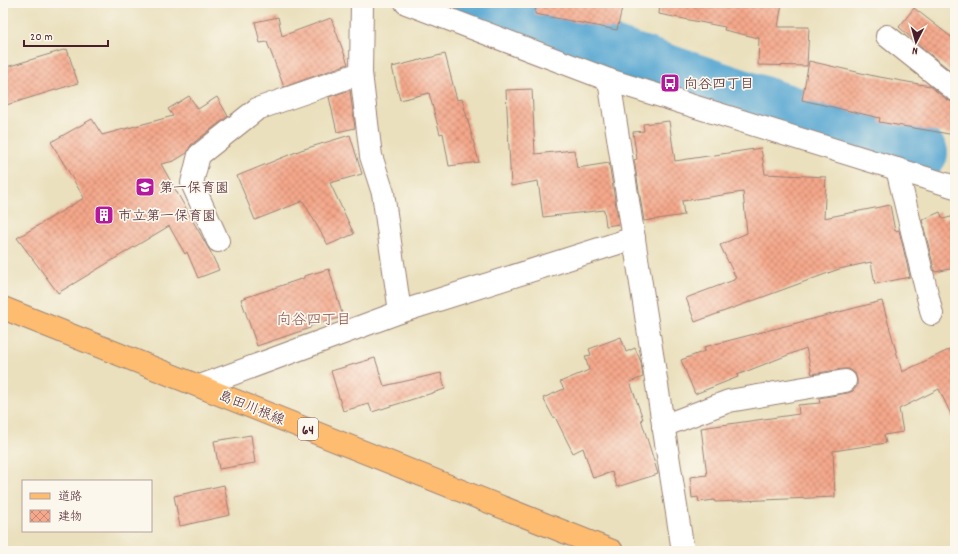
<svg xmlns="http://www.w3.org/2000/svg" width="958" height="554" font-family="Dekko,'Klee One',sans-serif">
<defs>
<pattern id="building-cross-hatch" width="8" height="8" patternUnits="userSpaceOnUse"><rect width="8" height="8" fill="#f5a88b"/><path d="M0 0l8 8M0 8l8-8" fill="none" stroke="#c88872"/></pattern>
</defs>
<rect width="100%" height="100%" fill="#fbf7ec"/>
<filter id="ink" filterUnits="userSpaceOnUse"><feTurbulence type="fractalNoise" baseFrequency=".025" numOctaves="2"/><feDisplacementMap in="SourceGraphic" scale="8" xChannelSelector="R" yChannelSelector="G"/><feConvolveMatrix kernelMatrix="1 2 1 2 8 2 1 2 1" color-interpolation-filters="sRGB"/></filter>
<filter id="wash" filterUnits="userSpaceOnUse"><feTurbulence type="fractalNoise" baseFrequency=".012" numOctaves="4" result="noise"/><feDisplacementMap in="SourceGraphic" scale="16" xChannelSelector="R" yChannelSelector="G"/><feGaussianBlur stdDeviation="0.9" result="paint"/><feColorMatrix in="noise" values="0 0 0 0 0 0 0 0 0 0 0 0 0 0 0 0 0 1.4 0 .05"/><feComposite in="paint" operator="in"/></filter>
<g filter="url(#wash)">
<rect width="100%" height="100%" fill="#eae0bd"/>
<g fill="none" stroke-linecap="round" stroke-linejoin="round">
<!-- river -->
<polyline stroke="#59a7d2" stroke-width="50" points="477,3 549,30 901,147 923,153"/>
</g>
<g id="blocks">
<!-- building -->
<g fill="url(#building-cross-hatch)">
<polygon points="536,3 623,3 617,30 535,14"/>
<polygon points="660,3 782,3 778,27 809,27 807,66 758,65 759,38 724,30 725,27 659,14"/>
<polygon points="914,8 955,40 955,74 931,55 899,27"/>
<polygon points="278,17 282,36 331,18 348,64 284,87 267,42 260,43 255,22"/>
<polygon points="67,49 78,83 3,106 3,68"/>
<polygon points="445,54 457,100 462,99 479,162 449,166 443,133 440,134 429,93 400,100 392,67"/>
<polygon points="809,61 874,76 930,86 947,100 953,102 955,102 955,135 879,122 880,118 802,100"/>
<polygon points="532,89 535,154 574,150 577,168 609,163 619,224 606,226 604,210 543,217 538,181 511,186 506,90"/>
<polygon points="350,90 355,128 337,132 329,97"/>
<polygon points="189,96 198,109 217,97 228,116 191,145 187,153 174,161 161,164 207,246 210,251 219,270 198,278 187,252 185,254 169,226 58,293 17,238 84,198 51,142 92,119 102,135 173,116 168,109"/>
<polygon points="669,121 675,161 761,148 765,174 826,177 824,218 890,205 895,231 899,230 910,277 875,284 871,262 839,269 695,322 686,298 734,280 734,279 736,278 720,245 747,233 743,192 682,201 684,215 644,221 634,160 637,159 633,132 644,131 643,124"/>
<polygon points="350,135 362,174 330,183 354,234 328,245 303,201 255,220 237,176 301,150"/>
<polygon points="940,212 943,219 955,216 955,268 935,272 922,220"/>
<polygon points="329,269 343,317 310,326 310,328 257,346 241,299 304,278 304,276"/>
<polygon points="882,301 902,372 955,347 955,423 939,389 899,409 903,432 884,435 886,443 833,451 835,497 715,502 714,500 699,502 698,497 692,498 690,477 707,475 701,428 799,414 798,405 820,403 819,398 848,393 853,391 857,386 857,379 855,373 849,369 843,369 812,374 806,348 737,375 738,377 695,394 681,360 705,351 704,347"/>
<polygon points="621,337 626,352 635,348 641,362 643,377 630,382 643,419 641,419 658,474 617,487 612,472 593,478 583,448 573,453 555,417 553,417 543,398 564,389 560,382 589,370 585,356 591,355 589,349"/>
<polygon points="375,358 384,386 441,373 445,389 372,412 369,404 343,411 331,371"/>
<polygon points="251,435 255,463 219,469 214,441"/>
<polygon points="224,485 230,515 180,526 174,496"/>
</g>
</g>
</g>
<g filter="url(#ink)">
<use href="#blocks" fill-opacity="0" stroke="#9a8074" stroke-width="1"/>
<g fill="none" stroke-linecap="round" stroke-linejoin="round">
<defs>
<g id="minor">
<polyline points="406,3 609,80 955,187"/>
<polyline points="887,36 955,90"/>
<polyline points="361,73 371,156 383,193 400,312"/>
<polyline points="609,80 683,551"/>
<polyline points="897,169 932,314"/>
<polyline points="218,241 192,183 199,155 257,109 361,73 362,3"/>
<polyline points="200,386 400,312 634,238"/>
<polyline points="663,426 729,401 845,381"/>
</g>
<polyline id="major" points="3,308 612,551"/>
</defs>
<!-- minor casing -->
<use href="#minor" stroke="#9a8074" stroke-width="24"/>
<!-- major casing -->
<use href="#major" stroke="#9a8074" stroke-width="24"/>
<!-- minor -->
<use href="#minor" stroke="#fff" stroke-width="22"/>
<!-- major -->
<use href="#major" stroke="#febc70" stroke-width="22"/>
</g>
</g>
<!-- icons -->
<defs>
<symbol id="bus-square" viewBox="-11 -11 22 22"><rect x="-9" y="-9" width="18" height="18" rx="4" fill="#b5179e" stroke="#fbf7ec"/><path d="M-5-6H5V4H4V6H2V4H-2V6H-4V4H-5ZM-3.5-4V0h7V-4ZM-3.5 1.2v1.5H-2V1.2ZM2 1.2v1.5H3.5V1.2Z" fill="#fff"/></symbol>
<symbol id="school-square" viewBox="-11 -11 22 22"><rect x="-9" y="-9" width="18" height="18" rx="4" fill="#b5179e" stroke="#fbf7ec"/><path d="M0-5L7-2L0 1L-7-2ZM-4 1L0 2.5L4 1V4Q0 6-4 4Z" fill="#fff"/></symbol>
<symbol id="building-square" viewBox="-11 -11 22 22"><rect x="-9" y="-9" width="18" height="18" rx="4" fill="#b5179e" stroke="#fbf7ec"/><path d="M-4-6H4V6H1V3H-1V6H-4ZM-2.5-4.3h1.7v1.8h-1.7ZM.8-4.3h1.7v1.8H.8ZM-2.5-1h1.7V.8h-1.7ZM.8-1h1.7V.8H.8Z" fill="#fff"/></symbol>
</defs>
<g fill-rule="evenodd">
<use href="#bus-square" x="659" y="72" width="22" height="22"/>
<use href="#school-square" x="134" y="176" width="22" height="22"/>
<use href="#building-square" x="93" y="204" width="22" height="22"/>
</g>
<g text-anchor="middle" stroke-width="3.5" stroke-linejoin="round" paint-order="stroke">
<!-- shield labels -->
<rect fill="#fbf7ec" stroke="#7f6065" stroke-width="1" x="298" y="418" width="20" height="22" rx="3"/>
<g font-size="13" font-weight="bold" fill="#4a1f2b">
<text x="308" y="434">64</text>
</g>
<!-- poi labels -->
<g font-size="14" fill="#4a1f2b" stroke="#fbf7ec" text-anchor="start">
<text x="684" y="88">向谷四丁目</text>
<text x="159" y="192">第一保育園</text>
<text x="118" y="220">市立第一保育園</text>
</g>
<!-- street labels -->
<g font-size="14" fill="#4a1f2b" stroke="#fbf7ec">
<text transform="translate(252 407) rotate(22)" y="5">島田川根線</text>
</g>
<!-- neighbourhood labels -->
<g font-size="15" fill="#864f4d" stroke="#fbf7ec">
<text x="314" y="324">向谷四丁目</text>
</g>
</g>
<!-- margin -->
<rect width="958" height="554" fill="none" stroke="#fbf7ec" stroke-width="16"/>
<!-- legend -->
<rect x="22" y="480" width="130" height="52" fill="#fbf7ec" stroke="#b4a19f"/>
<rect x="30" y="493" width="20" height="6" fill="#febc70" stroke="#b4a19f"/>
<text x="58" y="500" font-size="12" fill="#4a1f2b">道路</text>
<rect x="30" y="510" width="20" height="12" fill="url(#building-cross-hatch)" stroke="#b4a19f"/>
<text x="58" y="520" font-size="12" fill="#4a1f2b">建物</text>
<!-- north arrow -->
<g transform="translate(916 42) rotate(186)" stroke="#fbf7ec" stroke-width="3" paint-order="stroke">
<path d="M0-3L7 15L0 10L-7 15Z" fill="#4a1f2b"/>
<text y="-6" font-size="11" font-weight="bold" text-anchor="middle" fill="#4a1f2b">N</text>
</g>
<!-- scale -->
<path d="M24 40v6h84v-6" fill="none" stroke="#4a1f2b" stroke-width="2"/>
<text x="30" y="40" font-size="12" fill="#4a1f2b" stroke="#fbf7ec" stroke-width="3" paint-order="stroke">20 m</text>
</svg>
